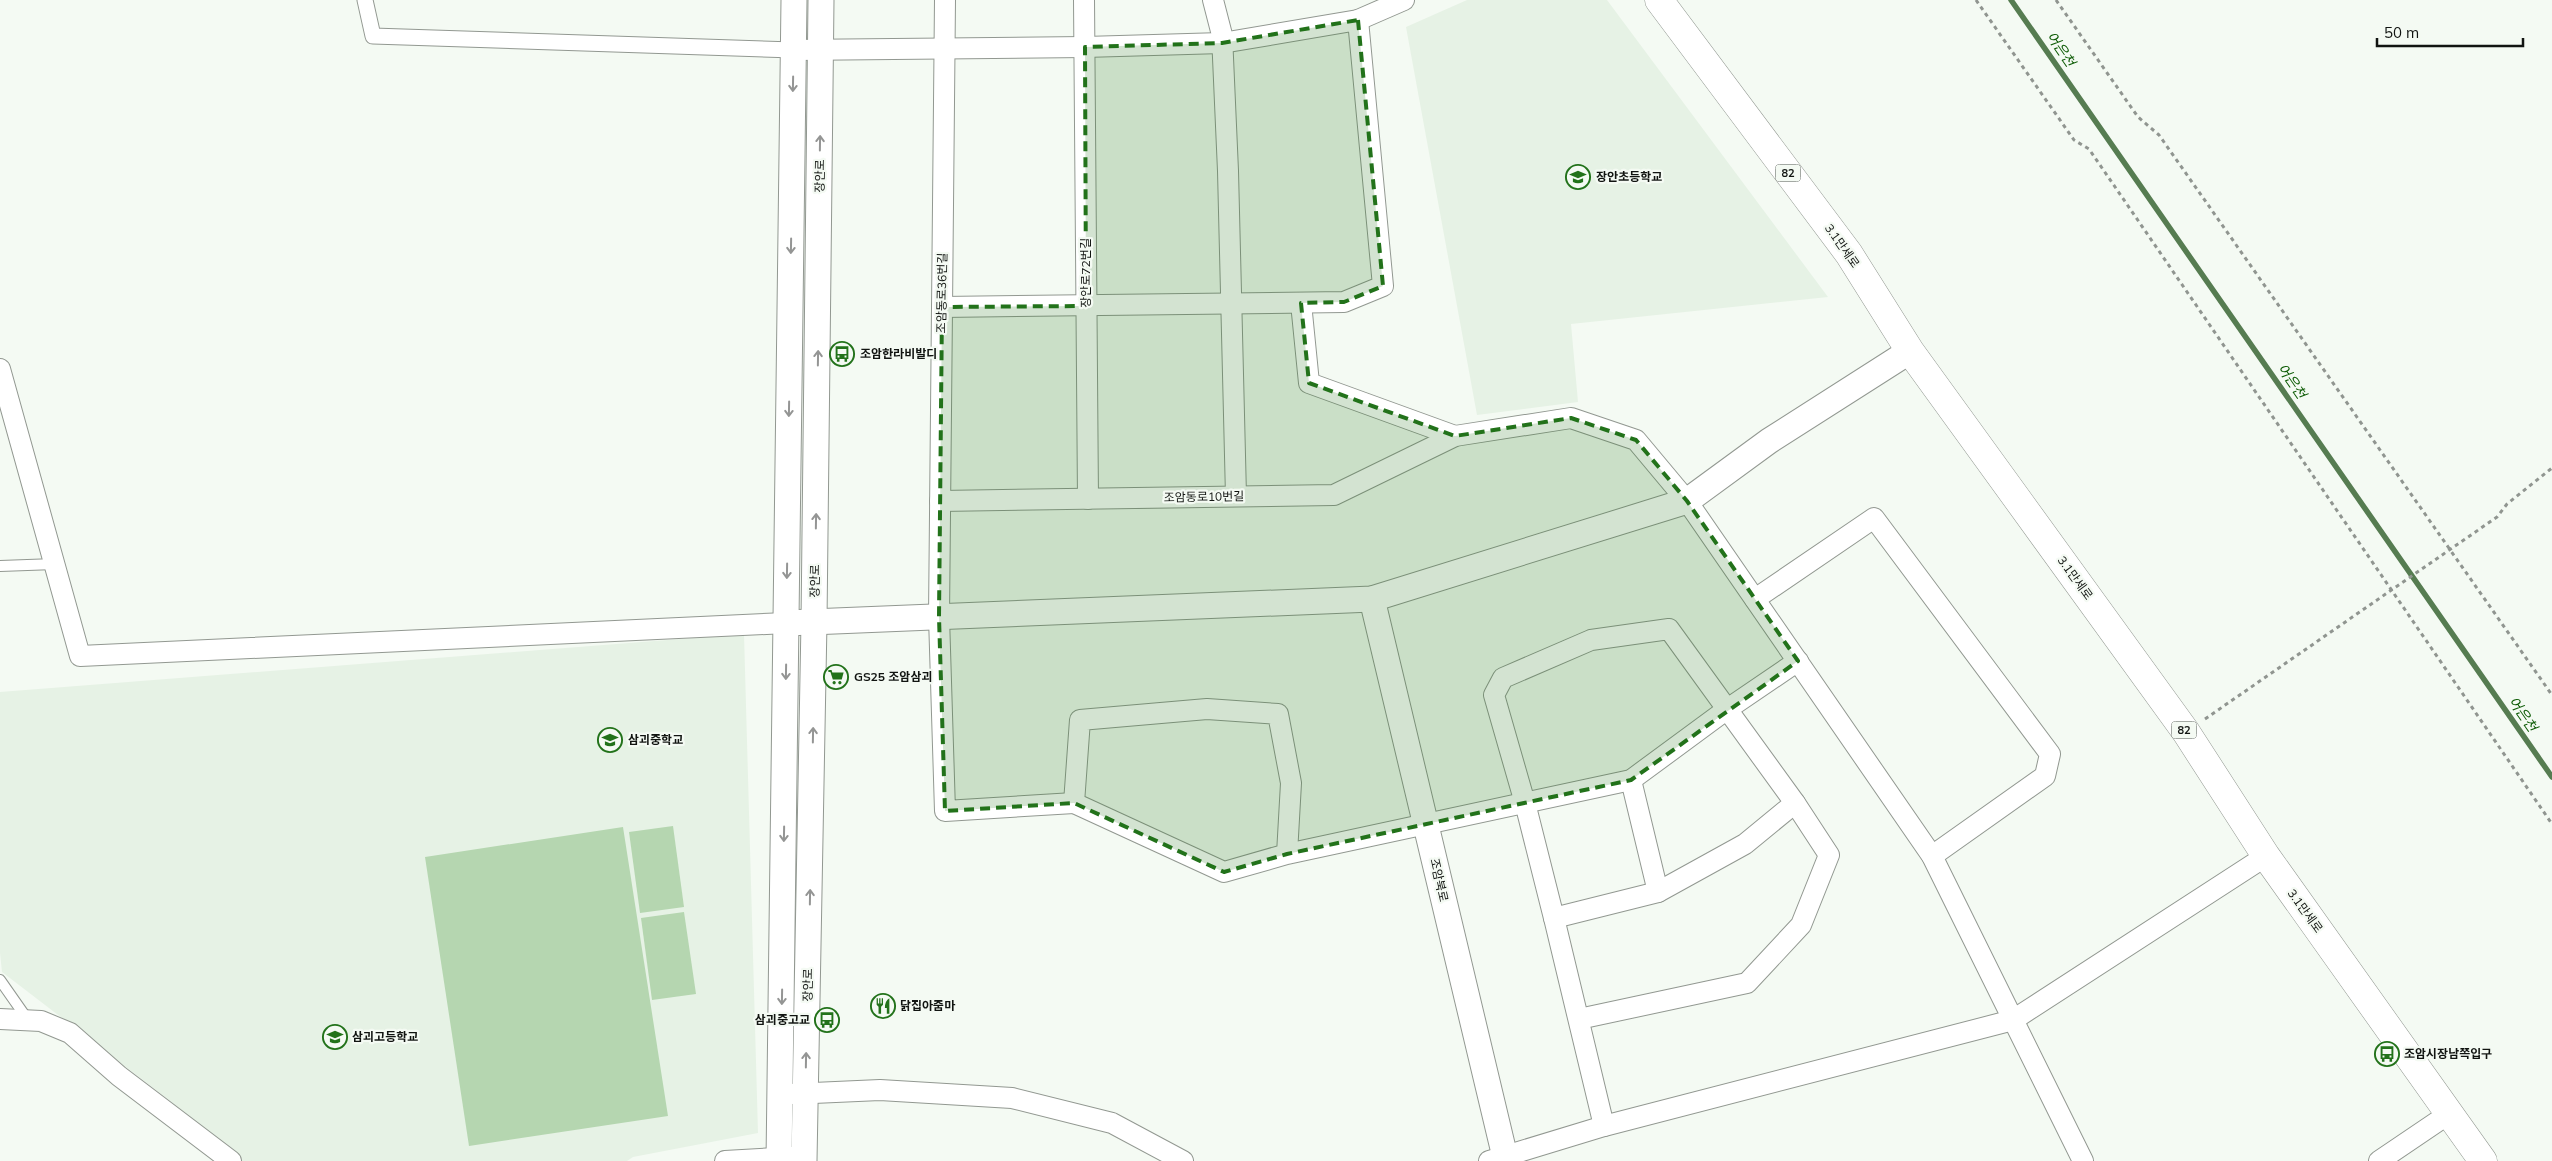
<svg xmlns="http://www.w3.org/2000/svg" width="2552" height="1161" font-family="Mulish,'Noto Sans KR',sans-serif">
<rect width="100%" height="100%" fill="#f4faf3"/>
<!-- built -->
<g fill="#e6f2e5">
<polygon points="1467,0 1607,0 1828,297 1571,324 1578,402 1477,415 1406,27"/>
<polygon points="744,634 758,1133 633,1157 627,1161 242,1161 169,1100 2,972 0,953 0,692"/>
</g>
<!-- green -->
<g fill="#b5d6b0">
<polygon points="673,826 684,907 640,913 629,832"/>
<polygon points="623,827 668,1116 469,1146 425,857"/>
<polygon points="684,912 696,994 652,1000 641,918"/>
</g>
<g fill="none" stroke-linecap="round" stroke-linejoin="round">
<!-- stream -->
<polyline stroke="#567c51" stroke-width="5.5" points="2011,0 2552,777"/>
<defs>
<g id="service">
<polyline points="0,566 55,564"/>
<polyline points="0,980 28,1020"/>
</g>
<polyline id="pedestrian" points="365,0 373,36 794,50"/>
<g id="minor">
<polyline points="945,0 939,617 945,811 1074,803"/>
<polyline points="1084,0 1088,499"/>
<polyline points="1213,0 1222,35 1228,171 1236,496"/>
<polyline points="1358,20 1404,0"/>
<polyline points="794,50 1085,47 1222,43 1358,20 1383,286 1344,302 942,307"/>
<polyline points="1301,303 1309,383 1455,436"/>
<polyline points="0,369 80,656 786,623"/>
<polyline points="940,501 1334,495 1455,436 1571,418 1636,440 1687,501 1932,856 2083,1161"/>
<polyline points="1755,599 1874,518 2050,754 2045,776 1932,856"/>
<polygon points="1669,629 1795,803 1745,844 1658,892 1554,918 1525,803 1494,695 1503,678 1591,640"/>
<polyline points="1631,780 1658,892"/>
<polyline points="1287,854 1291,783 1278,714 1207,709 1080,720 1074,803 1224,872 1287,854 1631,780 1726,710 1798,661"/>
<polyline points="1554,918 1604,1126"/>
<polyline points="0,1019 41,1021 70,1033 119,1076 231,1161"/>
<polyline points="1579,1019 1747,983 1801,925 1829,855 1795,803"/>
<polyline points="791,1094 880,1090 1012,1098 1112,1123 1183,1161"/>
<polyline points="725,1161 792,1157"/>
<polyline points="1489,1161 1604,1126 2013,1020 2266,856"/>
<polyline points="2379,1161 2450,1113"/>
</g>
<g id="tertiary">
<polyline points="1372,599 1506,1161"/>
<polyline points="786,623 1372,599 1687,501 1769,441 1910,351"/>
<polyline points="779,1161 794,0"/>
<polyline points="804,1161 814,622 821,0"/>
</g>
<polyline id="primary" points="1659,0 1849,254 1910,351 2186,732 2266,856 2483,1161"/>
</defs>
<!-- service casing -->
<use href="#service" stroke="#929891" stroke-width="12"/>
<!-- pedestrian casing -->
<use href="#pedestrian" stroke="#929891" stroke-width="17"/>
<!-- minor casing -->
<use href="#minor" stroke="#929891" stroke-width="22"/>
<!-- tertiary casing -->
<use href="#tertiary" stroke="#929891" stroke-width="27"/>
<!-- primary casing -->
<use href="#primary" stroke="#929891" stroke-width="29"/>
<!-- path -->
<g stroke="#909590" stroke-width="3" stroke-dasharray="4 4" stroke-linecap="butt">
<polyline points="1976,0 2074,140 2089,149 2552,824"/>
<polyline points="2056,0 2138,117 2159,135 2552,695"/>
<polyline points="2205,719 2497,517 2507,504 2552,468"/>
</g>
<!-- service -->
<use href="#service" stroke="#fff" stroke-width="10"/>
<!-- pedestrian -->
<use href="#pedestrian" stroke="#fff" stroke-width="15"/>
<!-- minor -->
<use href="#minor" stroke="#fff" stroke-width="20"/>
<!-- tertiary -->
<use href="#tertiary" stroke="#fff" stroke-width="25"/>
<!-- primary -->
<use href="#primary" stroke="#fff" stroke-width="28"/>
</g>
<!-- one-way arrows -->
<defs><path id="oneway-shaft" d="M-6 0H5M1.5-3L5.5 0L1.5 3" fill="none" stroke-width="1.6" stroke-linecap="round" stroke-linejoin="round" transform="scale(1.25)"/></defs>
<g stroke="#949594">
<use href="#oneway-shaft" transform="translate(793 84) rotate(91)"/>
<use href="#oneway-shaft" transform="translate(820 143) rotate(-89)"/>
<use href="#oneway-shaft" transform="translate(791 246) rotate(91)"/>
<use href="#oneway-shaft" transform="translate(818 358) rotate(-89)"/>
<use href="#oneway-shaft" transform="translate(789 409) rotate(91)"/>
<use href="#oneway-shaft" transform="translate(816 521) rotate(-89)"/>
<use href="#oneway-shaft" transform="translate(787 571) rotate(91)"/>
<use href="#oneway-shaft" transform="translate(786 672) rotate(91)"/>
<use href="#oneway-shaft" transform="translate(813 735) rotate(-89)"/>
<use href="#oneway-shaft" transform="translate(784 834) rotate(91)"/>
<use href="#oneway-shaft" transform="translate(810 897) rotate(-89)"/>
<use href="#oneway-shaft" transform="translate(782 997) rotate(91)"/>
<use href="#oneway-shaft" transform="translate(806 1060) rotate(-89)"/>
</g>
<!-- marked area -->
<path fill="#22721a" fill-opacity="0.2" stroke="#22721a" stroke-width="4" stroke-dasharray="10 6" stroke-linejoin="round" d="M1358 20 1383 286 1344 302 1301 303 1309 383 1455 436 1571 418 1636 440 1687 501 1798 661 1631 780 1287 854 1224 872 1074 803 945 811 939 617 942 307 1086 306 1085 47 1222 43Z"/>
<!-- icons -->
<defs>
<symbol id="school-ring" viewBox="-11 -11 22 22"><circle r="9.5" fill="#f4faf3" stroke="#22721a" stroke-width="1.5"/><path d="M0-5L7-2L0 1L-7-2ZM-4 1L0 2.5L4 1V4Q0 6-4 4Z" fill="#22721a"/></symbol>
<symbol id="bus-ring" viewBox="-11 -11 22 22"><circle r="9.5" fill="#f4faf3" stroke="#22721a" stroke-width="1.5"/><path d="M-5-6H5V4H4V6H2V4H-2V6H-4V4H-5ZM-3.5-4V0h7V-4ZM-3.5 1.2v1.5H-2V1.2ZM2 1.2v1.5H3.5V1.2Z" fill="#22721a"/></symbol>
<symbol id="supermarket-ring" viewBox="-11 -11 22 22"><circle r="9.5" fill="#f4faf3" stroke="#22721a" stroke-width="1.5"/><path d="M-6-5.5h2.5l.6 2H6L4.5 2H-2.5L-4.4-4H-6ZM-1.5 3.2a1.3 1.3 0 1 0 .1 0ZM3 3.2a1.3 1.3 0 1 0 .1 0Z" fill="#22721a"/></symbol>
<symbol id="restaurant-ring" viewBox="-11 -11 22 22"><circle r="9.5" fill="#f4faf3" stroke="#22721a" stroke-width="1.5"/><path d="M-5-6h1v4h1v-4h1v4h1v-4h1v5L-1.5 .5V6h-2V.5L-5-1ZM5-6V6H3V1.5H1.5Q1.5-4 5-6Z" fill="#22721a"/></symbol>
</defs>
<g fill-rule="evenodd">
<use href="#school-ring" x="1564" y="163" width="28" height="28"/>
<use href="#bus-ring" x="828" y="340" width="28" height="28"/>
<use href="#supermarket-ring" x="822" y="663" width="28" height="28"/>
<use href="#school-ring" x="596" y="726" width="28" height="28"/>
<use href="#restaurant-ring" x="869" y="992" width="28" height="28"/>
<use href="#bus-ring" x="813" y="1006" width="28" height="28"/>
<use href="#school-ring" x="321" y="1023" width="28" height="28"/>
<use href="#bus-ring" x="2373" y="1040" width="28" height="28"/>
</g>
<g text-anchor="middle" stroke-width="4.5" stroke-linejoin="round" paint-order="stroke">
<!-- shield labels -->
<g fill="#f4faf3" stroke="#555955" stroke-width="1">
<rect x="1775.5" y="164.5" width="25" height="17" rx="4"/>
<rect x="2171.5" y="721.5" width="25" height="17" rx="4"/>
</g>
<g font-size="11" font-weight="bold" fill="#111411">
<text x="1788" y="177">82</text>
<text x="2184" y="734">82</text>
</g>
<!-- street labels -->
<g font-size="12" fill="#111411" stroke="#f4faf3">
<text transform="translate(820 176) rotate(-89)" y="4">장안로</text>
<text transform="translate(1842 246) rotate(55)" y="4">3.1만세로</text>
<text transform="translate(1086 273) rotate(-90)" y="4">장안로72번길</text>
<text transform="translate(942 293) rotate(-89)" y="4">조암동로36번길</text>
<text transform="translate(1204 497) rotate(-1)" y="4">조암동로10번길</text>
<text transform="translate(2075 578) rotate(54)" y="4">3.1만세로</text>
<text transform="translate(815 581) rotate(-89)" y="4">장안로</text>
<text transform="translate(1439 880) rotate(77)" y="4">조암북로</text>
<text transform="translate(2305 911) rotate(54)" y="4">3.1만세로</text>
<text transform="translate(808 985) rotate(-89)" y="4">장안로</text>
</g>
<!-- poi labels -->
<g font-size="12" font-weight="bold" fill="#111411" stroke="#f4faf3" text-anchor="start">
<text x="1596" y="181">장안초등학교</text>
<text x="860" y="358">조암한라비발디</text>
<text x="854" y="681">GS25 조암삼괴</text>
<text x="628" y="744">삼괴중학교</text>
<text x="900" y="1010">닭집아줌마</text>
<text x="810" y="1024" text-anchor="end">삼괴중고교</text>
<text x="352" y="1041">삼괴고등학교</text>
<text x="2404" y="1058">조암시장남쪽입구</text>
</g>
<!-- water labels -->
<g font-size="14" font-style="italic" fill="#0d5b05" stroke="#f4faf3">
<text transform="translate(2061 49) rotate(55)" y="5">어은천</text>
<text transform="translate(2292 381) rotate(55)" y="5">어은천</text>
<text transform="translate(2523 714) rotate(55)" y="5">어은천</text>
</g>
</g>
<!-- scale -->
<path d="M2377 38v8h146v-8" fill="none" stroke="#111411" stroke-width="2.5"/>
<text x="2384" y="38" font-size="15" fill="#111411" stroke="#f4faf3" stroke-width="4" paint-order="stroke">50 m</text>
</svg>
